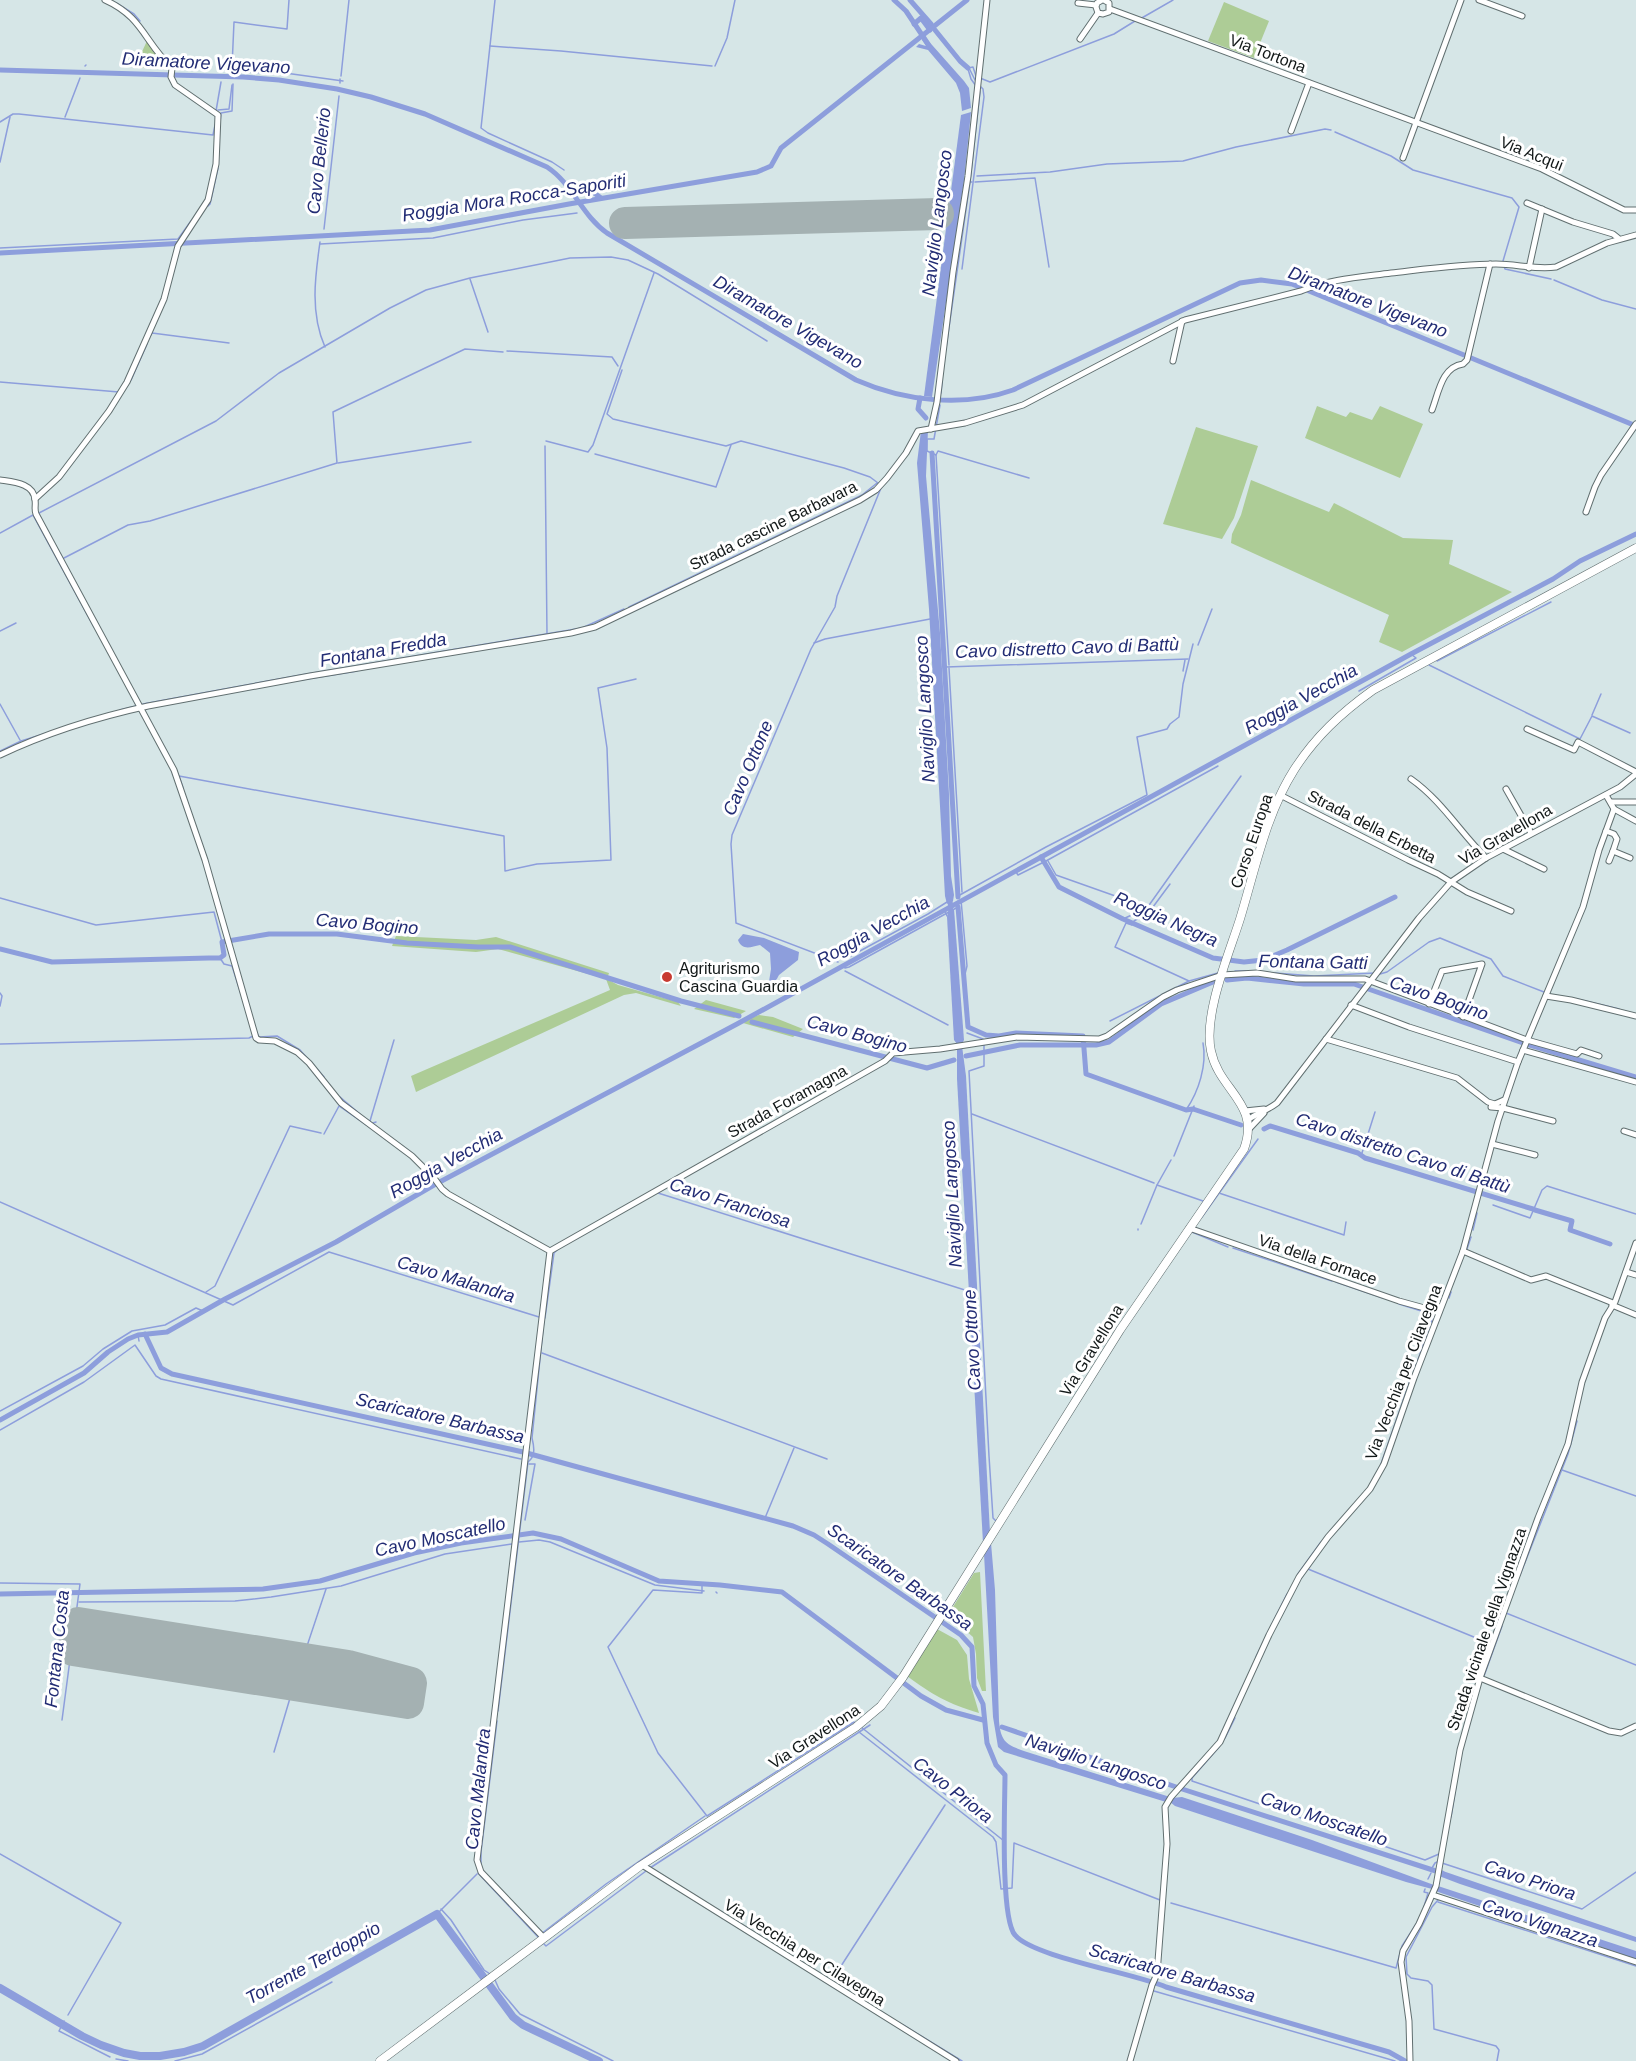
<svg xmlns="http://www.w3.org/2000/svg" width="1636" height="2061" font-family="Arial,sans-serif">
<rect width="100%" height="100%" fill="#d6e6e7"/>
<!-- green -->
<g fill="#adcc96">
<polygon points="1224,2 1269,21 1254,58 1208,41"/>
<polygon points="146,39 169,69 135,67 146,43"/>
<polygon points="1317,406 1346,417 1350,412 1372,420 1380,406 1423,424 1400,478 1305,438"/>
<polygon points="1196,427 1258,446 1234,518 1222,539 1163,524"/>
<polygon points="1251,480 1329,512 1334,503 1403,538 1453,540 1449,564 1512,592 1402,652 1379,642 1389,615 1231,543 1232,534 1241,515"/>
<polygon points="396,936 476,940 496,937 609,973 607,979 618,985 678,1002 681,1006 636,993 624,995 416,1092 411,1076 610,990 606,979 498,949 476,952 392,946"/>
<polygon points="706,1000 746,1011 734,1018 694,1009"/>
<polygon points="759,1015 773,1017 803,1029 793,1037 743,1023 753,1017"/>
<polygon points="980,1572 986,1691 982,1691 977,1678 976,1654 973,1637 948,1615 974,1573"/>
<path d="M937 1629 957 1640 967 1655 969 1679 979 1713C948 1704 933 1695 907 1676Z"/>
</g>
<!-- water -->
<g fill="#8d9edc">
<polygon points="925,37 964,81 969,88 971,108 962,111 960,93 956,83 928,50 916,47 919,44 926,46 922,40"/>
<polygon points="971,112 964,181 932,397 924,396 961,115"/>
<polygon points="928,430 926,476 940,633 949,794 951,876 954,895 953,901 947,904 945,896 929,609 917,463 921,431"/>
<polygon points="954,909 964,1040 962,1044 957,1044 954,1040 947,917 948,912"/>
<path d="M743 934 764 938 799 952 798 960 779 975 772 988H768L771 969 770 953 760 945C751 947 742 951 738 940Z"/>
<polygon points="957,1046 962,1046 966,1076 990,1533 983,1543 957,1079"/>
<path d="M991 1543 995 1590 999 1721C1001 1744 1008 1745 1027 1752L1170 1797 1166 1802 1004 1752 998 1747 993 1717 984 1554Z"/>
<polygon points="1182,1797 1312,1840 1434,1885 1432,1889 1406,1882 1175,1806 1170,1802 1172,1798"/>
<polygon points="1440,1870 1636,1937 1636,1942 1460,1884 1439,1876"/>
<polygon points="1438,1886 1636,1951 1636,1959 1441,1893 1436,1891"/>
</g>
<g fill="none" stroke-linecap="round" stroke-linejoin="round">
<!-- stream -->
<g stroke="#8d9edc" stroke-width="1.5">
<polyline points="495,0 481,128 488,133 552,162 564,170"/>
<polyline points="116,3 134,14 140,21"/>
<polyline points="921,18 922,17"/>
<polyline points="1140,19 1173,0"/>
<polyline points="490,46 561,51 712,66"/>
<polyline points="85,66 86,65"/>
<polyline points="715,66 727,38 735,0"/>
<polyline points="232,67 234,22 287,29 289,0"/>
<polyline points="968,68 973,67 976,76"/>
<polyline points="969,68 975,80"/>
<polyline points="968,69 971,79 976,86"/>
<polyline points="222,70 281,74"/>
<polyline points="285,73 343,81"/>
<polyline points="341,76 349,0"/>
<polyline points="980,78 990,82 1114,34 1135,21"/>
<polyline points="340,83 340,79"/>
<polyline points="218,110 229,109 232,85"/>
<polyline points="216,111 221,82"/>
<polyline points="65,117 80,78"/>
<polyline points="0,122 13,114 19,114 213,135 215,125"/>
<polyline points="220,122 221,113 232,111 233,84"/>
<polyline points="1335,132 1391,156 1413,170 1512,198 1519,207 1503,261"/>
<polyline points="0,162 10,117"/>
<polyline points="977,176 1050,172 1107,164 1183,161 1236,147 1325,129 1331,130"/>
<polyline points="972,182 970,182 980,92 979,89"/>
<polyline points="975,182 1035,178 1049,267"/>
<polyline points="208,206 210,204 218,168"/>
<polyline points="324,229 339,96"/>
<path d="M320 242C315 277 310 313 325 347"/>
<polyline points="320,244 433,238 523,220 577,213"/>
<polyline points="0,248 178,239 191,221"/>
<polyline points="1504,266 1505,269 1551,279"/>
<polyline points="962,269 984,97 983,89 980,86"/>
<polyline points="470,279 488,332"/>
<polyline points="1554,280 1602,300 1636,309"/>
<polyline points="150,336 152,333 229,343"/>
<polyline points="946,348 970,182"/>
<polyline points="507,351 612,357 618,366"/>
<polyline points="622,370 607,414 613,419 726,446 741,441 844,468 870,477 878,483"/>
<polyline points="131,380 147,344"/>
<polyline points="0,382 119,392"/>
<polyline points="941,393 942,382"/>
<polyline points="927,439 927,451 936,455 938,451 1029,478"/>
<polyline points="928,439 934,439 940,405"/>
<polyline points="546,441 588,452 593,445 654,273"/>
<polyline points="545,446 547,634"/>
<polyline points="595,454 716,487 731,445"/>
<polyline points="936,455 949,665"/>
<polyline points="338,463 471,442"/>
<polyline points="39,513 216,421 279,373 390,308 426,290 470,278 570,258 611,257 628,260 658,274 767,341"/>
<polyline points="0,533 33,515 94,627"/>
<polyline points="64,558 128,525 150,521 337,463 333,412 335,411 465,349 503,352"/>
<polyline points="629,607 862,495 877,483"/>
<polyline points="0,631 16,623"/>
<polyline points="814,643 825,639 930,619"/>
<polyline points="1198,645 1212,609"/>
<polyline points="1437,661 1551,602"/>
<polyline points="1429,665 1580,739 1592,716 1630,733"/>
<polyline points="946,667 1188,659"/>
<polyline points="949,668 962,892"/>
<polyline points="1183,671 1185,660"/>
<polyline points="301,680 357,671"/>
<polyline points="1359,691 1416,658 1411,654"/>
<polyline points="0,704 20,740"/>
<polyline points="143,704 301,675 582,628 624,609"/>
<polyline points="120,710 136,706"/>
<polyline points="1592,715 1601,694"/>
<polyline points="0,751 21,741 47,733"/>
<polyline points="183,788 179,776 504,836 505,871 537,864 611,860 607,748 598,688 636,679"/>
<polyline points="1048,861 1056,875 1152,909"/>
<polyline points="1016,872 1018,875 1046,861 1218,766"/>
<polyline points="1170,884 1150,911 1134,921 1132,925 1126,923 1115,947 1189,981"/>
<polyline points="958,896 1046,847 1147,795 1137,737 1167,729 1170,724 1179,717 1183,684 1193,644"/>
<polyline points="0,898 96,925 214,912 222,942"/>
<polyline points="961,900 967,966 964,978"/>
<polyline points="944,909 947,916"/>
<polyline points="1123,919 1147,908 1241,776"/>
<polyline points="220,958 224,964 232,966 241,994"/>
<polyline points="847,958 928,914 947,902"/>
<polyline points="838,962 736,923 731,844 732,835 811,649 835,607 837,596 881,488"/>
<polyline points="843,965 845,968 849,967 958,907"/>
<polyline points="845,971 948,1025"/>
<polyline points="1235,971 1246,971"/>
<polyline points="1275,973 1314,976 1375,973"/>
<polyline points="1380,974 1387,972 1429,942 1440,938 1491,959 1503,976 1544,992"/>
<polyline points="0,993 2,996 0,1006"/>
<polyline points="1577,999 1619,1009"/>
<polyline points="1110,1021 1189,981 1218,973"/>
<polyline points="256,1031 259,1037 277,1036 300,1050 324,1077"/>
<polyline points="967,1033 983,1039"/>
<polyline points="0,1044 249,1038 253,1036"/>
<polyline points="984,1044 984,1066 969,1071 989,1456 993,1518 996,1521"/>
<polyline points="340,1097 361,1115"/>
<path d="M1186 1110C1199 1091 1207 1065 1203 1043"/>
<polyline points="972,1114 1154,1183"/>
<polyline points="370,1121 394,1040"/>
<polyline points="373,1123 376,1122"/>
<polyline points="324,1134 339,1106 368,1126"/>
<polyline points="1174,1156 1194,1106"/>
<polyline points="1361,1156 1375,1112"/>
<polyline points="1157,1185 1203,1201"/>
<polyline points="658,1193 968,1291"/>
<polyline points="1219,1193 1344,1235 1346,1222"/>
<polyline points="0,1202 233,1305 329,1252 539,1317"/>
<polyline points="1493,1205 1530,1218 1542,1190 1547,1186 1636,1214"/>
<polyline points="1202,1217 1258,1139"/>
<polyline points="1141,1224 1157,1185 1171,1160"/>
<polyline points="1138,1230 1138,1229"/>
<polyline points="1473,1230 1477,1213"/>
<polyline points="1192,1232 1228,1247"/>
<polyline points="1233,1248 1332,1281"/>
<polyline points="1467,1249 1471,1237"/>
<polyline points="1336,1282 1383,1298"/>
<polyline points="206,1292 215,1286 290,1126 321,1133"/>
<polyline points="1449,1298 1451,1292"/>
<polyline points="1399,1304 1431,1314 1433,1317 1414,1371"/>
<polyline points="545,1318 554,1253 557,1250"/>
<polyline points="138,1335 139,1341"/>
<polyline points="542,1353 827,1459"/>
<polyline points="0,1411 83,1366 103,1349 132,1331 165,1325 196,1308 203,1311"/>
<polyline points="0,1430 84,1382 135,1345 156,1376 161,1379 521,1459"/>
<polyline points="1381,1464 1410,1381"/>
<polyline points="1562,1470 1636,1496"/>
<polyline points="765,1518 794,1448"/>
<polyline points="525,1520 535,1464 529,1464"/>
<polyline points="519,1542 539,1540 550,1542 655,1585 704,1591"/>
<polyline points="1308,1569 1486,1642 1490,1643 1491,1640"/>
<polyline points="1298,1574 1321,1542"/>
<polyline points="1520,1575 1568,1454 1577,1421"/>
<polyline points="0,1583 80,1584 62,1720"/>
<polyline points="702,1584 702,1593 653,1590 608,1647 658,1753 707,1816 854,1722 857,1724"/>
<polyline points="716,1592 717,1593"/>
<polyline points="79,1602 235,1601 271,1597 341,1586 445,1554 512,1544"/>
<polyline points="1506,1613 1636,1665"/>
<polyline points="1495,1630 1502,1607"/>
<polyline points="1256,1657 1287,1594"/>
<polyline points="302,1661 326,1589"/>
<polyline points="1484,1676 1502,1626"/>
<path d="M498 1711 528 1462C536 1456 534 1446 532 1438L544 1319"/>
<polyline points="861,1727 1004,1841"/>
<polyline points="859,1732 993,1837 996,1842 1001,1889 1012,1888 1014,1843 1160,1900"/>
<polyline points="1225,1738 1235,1718"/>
<polyline points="1219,1747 1192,1778 1192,1781 1425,1860 1439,1854"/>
<polyline points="274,1752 293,1688"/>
<polyline points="1451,1817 1456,1786"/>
<polyline points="0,1854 121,1923 68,2015"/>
<polyline points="1442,1863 1582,1909 1636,1872"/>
<polyline points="481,1866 481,1852 497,1721"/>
<polyline points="1432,1868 1435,1863 1437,1862"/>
<polyline points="478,1873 539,1938"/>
<polyline points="1428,1879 1431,1873"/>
<polyline points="1438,1900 1432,1907 1406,1957 1407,1974 1411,1978 1428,1981 1432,1985 1434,2029 1496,2046 1499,2050 1497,2061"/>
<polyline points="1438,1902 1636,1966"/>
<polyline points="1171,1903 1396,1968 1402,1946 1417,1923"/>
<polyline points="1424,1907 1428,1893 1424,1892 1425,1889"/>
<polyline points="441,1909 451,1920 484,1970 490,1974"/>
<polyline points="437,1914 477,1874"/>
<polyline points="541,1934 606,1884 705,1816"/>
<polyline points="544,1944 546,1946 650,1868 870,1725"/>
<polyline points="495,1980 499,1989 520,2014 613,2061"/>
<polyline points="832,1980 945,1805"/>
<polyline points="1154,1991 1395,2061"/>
<polyline points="64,2021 59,2031 110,2057"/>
<polyline points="903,2025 962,2061"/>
<polyline points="116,2059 128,2061"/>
<polyline points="175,2061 202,2054 332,1982"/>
</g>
<!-- canal -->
<g stroke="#8d9edc" stroke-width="5">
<polyline points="894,0 906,11 928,44"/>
<polyline points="910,0 931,24"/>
<polyline points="914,24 921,18 930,30"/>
<polyline points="935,30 960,61 968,68"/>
<path d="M0 70 243 77 279 80 337 89 371 97 425 114 547 167C573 184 582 216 607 233L856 380C904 401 963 408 1013 390L1240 283 1261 280 1292 284 1636 426"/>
<polyline points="570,188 582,184 601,198"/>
<polyline points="0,253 430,230 569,204 757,172 771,166 781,148 967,0"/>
<polyline points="920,398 918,409 926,418"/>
<polyline points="932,453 958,897"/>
<polyline points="1041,857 1059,887 1123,919 1213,958 1244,962 1263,960 1287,950 1395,897"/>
<polyline points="950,897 951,918"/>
<polyline points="958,907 968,1027 986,1035 999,1036 1016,1033 1083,1036 1086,1074 1186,1110 1193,1109 1241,1125"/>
<polyline points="0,949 52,962 209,958 220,958 224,955 222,942 269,934 337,934 407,943 478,947 510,947 681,1001 739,1016"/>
<polyline points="1227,980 1247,978 1304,984 1354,984 1523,1043 1636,1077"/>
<polyline points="752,1022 927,1068 954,1060"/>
<polyline points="966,1056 1020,1045 1096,1045 1109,1042 1161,1004 1213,982"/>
<polyline points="1264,1129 1270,1126 1358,1153 1365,1158 1533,1209"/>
<polyline points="1535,1210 1572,1221 1570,1230 1610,1244"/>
<path d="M145 1334 161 1368 172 1374 523 1452 793 1526 814 1535 828 1544 961 1635 972 1647 974 1686 983 1704 987 1743 996 1765 1005 1775C1005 1802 1000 1918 1015 1935 1033 1957 1134 1973 1166 1987L1389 2052 1405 2061"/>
<polyline points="0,1420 84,1373 108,1352 128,1339 138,1335 167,1332 225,1299 336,1242 434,1185 737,1024 1411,654 1553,579 1580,561 1636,534"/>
<polyline points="0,1594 263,1589 320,1581 414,1553 461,1543 533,1533 561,1539 659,1581 720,1585 782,1592 921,1696 946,1710 983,1720"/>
<polyline points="1002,1727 1179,1788 1442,1873"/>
</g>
<!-- river -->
<polyline stroke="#8d9edc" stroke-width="8" points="0,1988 82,2036 101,2045 124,2053 140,2056 160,2056 184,2052 203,2046 437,1914 513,2017 523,2025 599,2061"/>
<!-- runway -->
<g stroke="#a4b1b2" stroke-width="32">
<polyline points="625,223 938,214"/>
<polygon points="78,1623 348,1666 411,1683 408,1703 73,1650"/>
</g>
<defs>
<g id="street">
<polyline points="1102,0 1097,3 1096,7 1098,13 1103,14 1109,12 1109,3 1104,0"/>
<polyline points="1479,0 1522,16"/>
<polyline points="1078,3 1096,5"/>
<polyline points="1110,9 1542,169 1624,210 1636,210"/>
<polyline points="1080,39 1098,13"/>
<polyline points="1291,131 1309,83"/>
<polyline points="1403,158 1461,0"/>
<polyline points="1527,203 1573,222 1613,234 1618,238"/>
<polyline points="1529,268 1542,209"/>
<polyline points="1173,361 1182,321"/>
<path d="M1432 410C1439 391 1442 367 1463 364L1467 360 1490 264"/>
<polyline points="931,429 937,402 953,272 968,176 987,0"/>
<path d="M0 480C13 482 34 483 35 500 36 505 34 509 36 514L174 770 205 860 256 1038 259 1040 275 1041 297 1052 309 1063 341 1103 412 1156 434 1178 442 1189 448 1194 550 1251 477 1860 481 1872 544 1938"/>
<path d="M35 499 59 477 109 411 127 382 164 299 178 246 208 200 216 164 218 115 175 85 171 77 172 68C144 42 143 17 105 0"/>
<polyline points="1586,512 1595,487 1601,475 1636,424"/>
<polyline points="1527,729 1574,750 1578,742 1636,772"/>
<path d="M0 755C46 733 98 717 148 706L310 676 571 633 595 627 860 500 876 490 887 478 906 453 918 431 965 423 1023 405 1185 320 1301 291C1329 279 1361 277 1391 273 1426 269 1461 264 1496 264 1517 264 1535 270 1556 267L1607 243 1636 235"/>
<path d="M1411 779C1441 800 1460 832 1486 858"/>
<polyline points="1506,789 1531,833"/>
<polyline points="1280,795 1408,860 1438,874 1467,892 1511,911"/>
<polyline points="1611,802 1636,802"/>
<polyline points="1614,809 1636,821"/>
<polyline points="1606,831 1614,834 1617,839 1613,851 1630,858"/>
<polyline points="1503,849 1544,869"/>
<polyline points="1609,861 1613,851"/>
<polyline points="1546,996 1571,1000 1636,1016"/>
<polyline points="1429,1004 1442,971 1482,964 1463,1017"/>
<polyline points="1351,1005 1409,1027 1518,1062"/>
<polyline points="1326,1039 1457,1078 1488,1102 1495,1104 1504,1100"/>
<polyline points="1523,1050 1636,1082"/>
<polyline points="1491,1107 1503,1108 1553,1121"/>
<polyline points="1245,1111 1264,1109"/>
<path d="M1249 1119C1258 1113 1268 1110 1277 1103L1419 918 1451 882 1486 858 1620 787 1636 774"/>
<polyline points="1249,1129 1264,1113"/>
<polyline points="1624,1131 1636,1135"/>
<polyline points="1492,1144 1535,1155"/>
<polyline points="1189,1228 1399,1301 1439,1312"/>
<polyline points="550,1251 885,1061 893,1053 940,1049 1017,1037 1099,1039 1107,1036 1163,997 1177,990 1222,975 1257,973 1296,979 1365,979 1527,1040 1577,1054 1581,1050 1599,1056"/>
<polyline points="1463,1251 1531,1280 1546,1276 1613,1303"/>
<polyline points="1626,1272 1636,1275"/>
<polyline points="1612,1305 1636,1315"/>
<polyline points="1480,1678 1609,1731 1621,1733 1636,1726"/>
<polyline points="642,1865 956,2061"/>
<polyline points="1433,1895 1636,1962"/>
<polyline points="1130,2061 1152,1985 1157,1974 1167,1844 1165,1807 1171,1797 1220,1742 1269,1635 1299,1577 1328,1537 1370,1489 1384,1464 1414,1378 1463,1251 1498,1121 1518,1062 1583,907 1599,850 1614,809 1606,795"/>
<polyline points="1410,2061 1409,2021 1401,1962 1403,1951 1419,1924 1436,1886 1460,1750 1480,1678 1538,1518 1568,1444 1582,1382 1605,1318 1615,1302 1636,1243"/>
</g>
<path id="secondary" d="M380 2061 640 1866 856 1727 881 1706 903 1677 1120 1330 1244 1149C1261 1103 1219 1091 1211 1051 1203 1015 1229 954 1240 919 1255 870 1266 814 1294 770 1315 737 1341 713 1373 690L1636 548"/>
</defs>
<!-- street casing -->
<use href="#street" stroke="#616f70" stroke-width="7"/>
<!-- secondary casing -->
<use href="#secondary" stroke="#616f70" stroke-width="9"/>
<!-- street -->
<use href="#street" stroke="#fff" stroke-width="5"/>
<!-- secondary -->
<use href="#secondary" stroke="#fff" stroke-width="8"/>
</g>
<!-- markers -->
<circle fill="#c83a31" stroke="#fff" stroke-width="2" cx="667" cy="977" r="6"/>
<g text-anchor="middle" stroke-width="6" stroke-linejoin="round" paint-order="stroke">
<!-- street labels -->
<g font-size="16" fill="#121818" stroke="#fff">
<text transform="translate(1268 53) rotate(21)" y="6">Via Tortona</text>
<text transform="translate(1532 153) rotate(22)" y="6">Via Acqui</text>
<text transform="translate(773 525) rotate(-26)" y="6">Strada cascine Barbavara</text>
<text transform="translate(1372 826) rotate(27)" y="6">Strada della Erbetta</text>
<text transform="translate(1505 834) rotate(-30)" y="6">Via Gravellona</text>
<text transform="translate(1251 841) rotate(-71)" y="6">Corso Europa</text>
<text transform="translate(787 1101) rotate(-29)" y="6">Strada Foramagna</text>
<text transform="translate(1318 1259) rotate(19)" y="6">Via della Fornace</text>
<text transform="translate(1091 1350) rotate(-58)" y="6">Via Gravellona</text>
<text transform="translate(1403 1372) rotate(-69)" y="6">Via Vecchia per Cilavegna</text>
<text transform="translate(1486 1629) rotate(-71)" y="6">Strada vicinale della Vignazza</text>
<text transform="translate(814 1736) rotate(-33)" y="6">Via Gravellona</text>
<text transform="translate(805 1952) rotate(32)" y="6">Via Vecchia per Cilavegna</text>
</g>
<!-- poi labels -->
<g font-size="16" fill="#121818" stroke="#fff" text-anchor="start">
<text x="679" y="974">Agriturismo<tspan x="679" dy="18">Cascina Guardia</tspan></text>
</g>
<!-- water labels -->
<g font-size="18" font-style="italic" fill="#222c74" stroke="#fff">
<text transform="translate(206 63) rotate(3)" y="6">Diramatore Vigevano</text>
<text transform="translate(319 161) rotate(-84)" y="6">Cavo Bellerio</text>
<text transform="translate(514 198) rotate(-9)" y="6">Roggia Mora Rocca-Saporiti</text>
<text transform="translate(937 223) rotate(-83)" y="6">Naviglio Langosco</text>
<text transform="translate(1368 302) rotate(21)" y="6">Diramatore Vigevano</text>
<text transform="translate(788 322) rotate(30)" y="6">Diramatore Vigevano</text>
<text transform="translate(1067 648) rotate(-2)" y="6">Cavo distretto Cavo di Battù</text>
<text transform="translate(383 650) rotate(-10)" y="6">Fontana Fredda</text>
<text transform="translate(1301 699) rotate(-29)" y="6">Roggia Vecchia</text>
<text transform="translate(925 709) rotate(-93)" y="6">Naviglio Langosco</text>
<text transform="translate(748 768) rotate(-67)" y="6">Cavo Ottone</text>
<text transform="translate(1166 919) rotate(24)" y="6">Roggia Negra</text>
<text transform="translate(367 924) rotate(5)" y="6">Cavo Bogino</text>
<text transform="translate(873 931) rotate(-29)" y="6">Roggia Vecchia</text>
<text transform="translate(1313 962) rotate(1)" y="6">Fontana Gatti</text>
<text transform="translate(1439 998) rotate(19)" y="6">Cavo Bogino</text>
<text transform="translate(857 1034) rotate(15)" y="6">Cavo Bogino</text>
<text transform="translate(1403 1153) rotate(18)" y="6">Cavo distretto Cavo di Battù</text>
<text transform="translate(446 1163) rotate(-29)" y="6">Roggia Vecchia</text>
<text transform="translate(952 1194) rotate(-93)" y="6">Naviglio Langosco</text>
<text transform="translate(730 1203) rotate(18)" y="6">Cavo Franciosa</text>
<text transform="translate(456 1279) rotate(17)" y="6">Cavo Malandra</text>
<text transform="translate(972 1340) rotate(-93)" y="6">Cavo Ottone</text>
<text transform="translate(440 1418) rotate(13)" y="6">Scaricatore Barbassa</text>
<text transform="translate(440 1537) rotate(-12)" y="6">Cavo Moscatello</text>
<text transform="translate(900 1577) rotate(35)" y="6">Scaricatore Barbassa</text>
<text transform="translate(57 1649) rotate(-84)" y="6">Fontana Costa</text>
<text transform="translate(1096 1762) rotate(18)" y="6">Naviglio Langosco</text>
<text transform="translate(478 1789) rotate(-84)" y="6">Cavo Malandra</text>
<text transform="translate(953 1790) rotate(38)" y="6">Cavo Priora</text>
<text transform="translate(1324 1819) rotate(19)" y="6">Cavo Moscatello</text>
<text transform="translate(1530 1880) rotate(18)" y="6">Cavo Priora</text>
<text transform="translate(1540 1923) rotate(18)" y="6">Cavo Vignazza</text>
<text transform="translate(313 1963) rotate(-29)" y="6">Torrente Terdoppio</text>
<text transform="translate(1172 1973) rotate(16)" y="6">Scaricatore Barbassa</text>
</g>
</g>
</svg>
